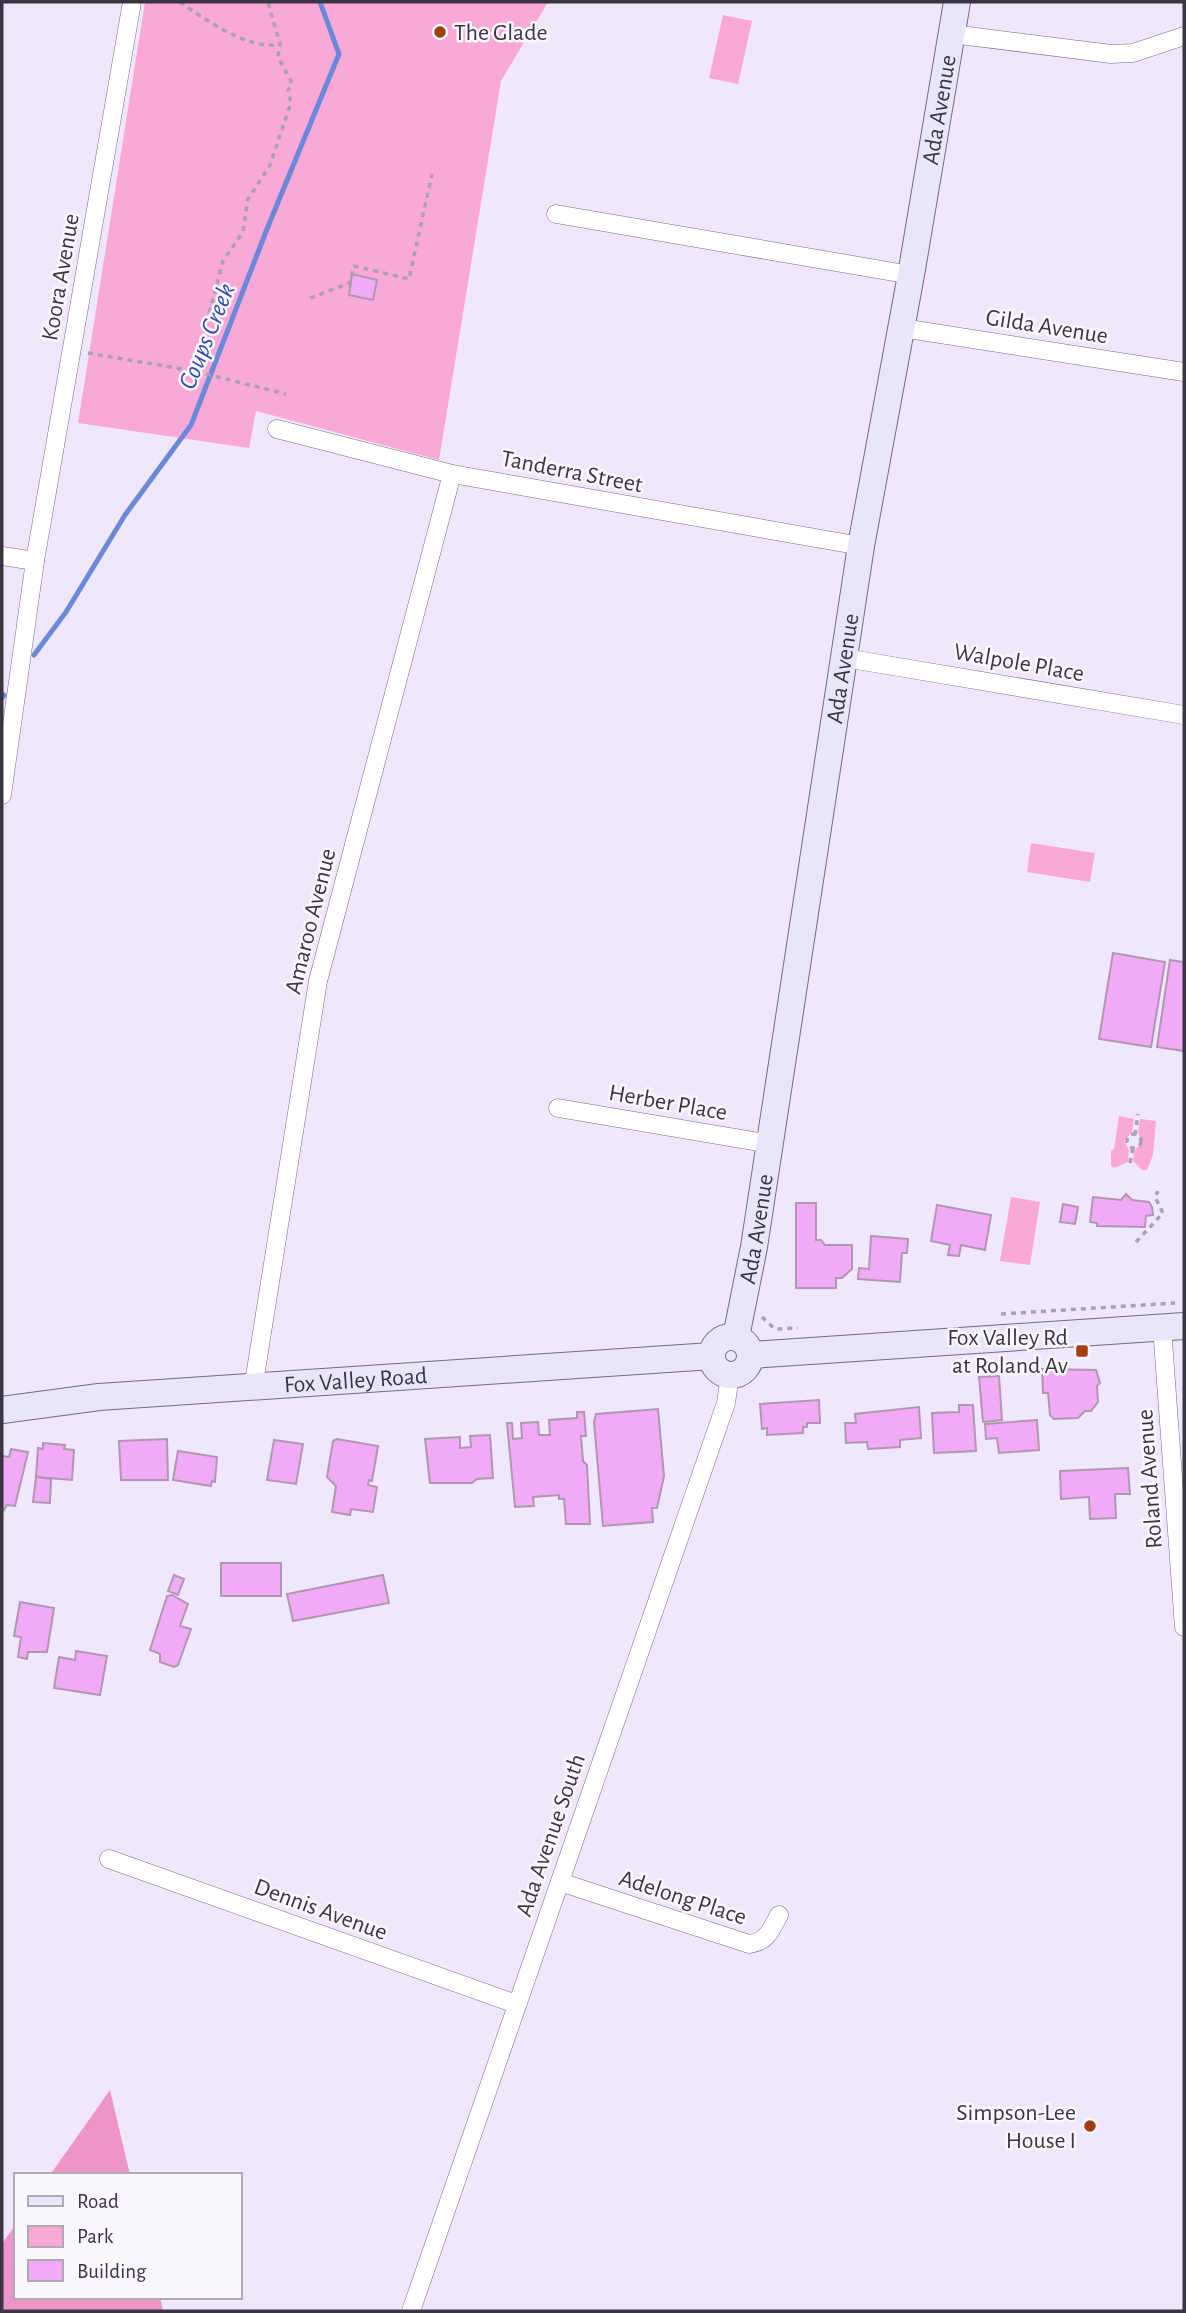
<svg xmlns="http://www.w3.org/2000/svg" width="1186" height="2313" font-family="'Alegreya Sans',sans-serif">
<rect width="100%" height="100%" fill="#f0e7fc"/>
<!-- green -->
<g fill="#f9a8d8">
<polygon points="145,2 548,2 501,81 439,460 256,411 249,448 78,423"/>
<polygon points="723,15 752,21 738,84 709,78"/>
<polygon points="1031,843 1095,853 1090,882 1027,872"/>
<polygon points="1119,1116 1134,1119 1132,1132 1124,1141 1129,1150 1128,1162 1114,1168 1111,1166 1111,1151 1114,1149"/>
<polygon points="1140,1119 1156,1121 1153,1155 1147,1170 1142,1170 1133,1161 1134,1151 1143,1141 1138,1133"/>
<polygon points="1011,1197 1040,1202 1030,1265 1000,1261"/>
</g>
<!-- forest -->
<g fill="#ed94c9">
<polygon points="110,2090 130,2175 50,2175"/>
<polygon points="16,2224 16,2297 160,2297 163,2311 2,2311 2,2244"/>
</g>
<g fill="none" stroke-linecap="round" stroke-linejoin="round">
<!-- stream -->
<g stroke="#6a89d9" stroke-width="5">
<polyline points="34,655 66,612 125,515 191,425 267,229 339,54 320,2"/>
<polyline points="2,698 4,695"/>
</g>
</g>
<!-- building -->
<g fill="#f1abf6" stroke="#b196b2" stroke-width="2">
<polygon points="352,274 377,280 373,300 349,295"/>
<polygon points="1113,953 1165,962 1151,1047 1099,1039"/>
<polygon points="1170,960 1184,962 1184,1051 1157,1047"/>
<polygon points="1126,1194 1132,1200 1149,1202 1152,1207 1153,1215 1146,1216 1145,1227 1097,1226 1097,1223 1090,1222 1093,1197 1121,1200"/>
<polygon points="796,1203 816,1203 816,1240 821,1240 825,1245 852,1245 852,1269 842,1278 836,1278 836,1288 796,1288"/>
<polygon points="1063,1204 1078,1207 1075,1224 1060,1222"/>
<polygon points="937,1205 991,1215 985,1250 961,1245 959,1256 948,1255 950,1245 931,1241"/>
<polygon points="871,1236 908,1239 907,1253 902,1253 900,1282 858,1279 859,1268 869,1269"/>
<polygon points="1042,1369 1096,1370 1100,1383 1097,1386 1098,1402 1091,1411 1085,1411 1078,1418 1054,1419 1050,1415 1048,1393 1043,1393"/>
<polygon points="999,1376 1002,1420 983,1422 979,1377"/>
<polygon points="819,1400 820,1423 807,1423 807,1427 803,1427 803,1433 767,1435 767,1428 762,1429 760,1404"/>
<polygon points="959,1405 973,1405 976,1451 934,1453 932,1413 959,1412"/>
<polygon points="919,1407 921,1438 900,1440 900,1447 868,1449 867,1442 846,1443 845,1423 856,1423 855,1414"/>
<polygon points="658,1409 664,1476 657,1508 652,1508 653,1522 603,1526 594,1422 596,1414"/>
<polygon points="577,1412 584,1412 586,1436 581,1436 583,1461 587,1465 590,1524 566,1524 564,1499 559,1499 559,1495 533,1497 534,1506 515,1507 507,1423 512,1423 513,1439 522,1438 521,1423 538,1422 539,1435 550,1435 549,1420 577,1418"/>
<polygon points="1037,1420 1039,1450 999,1453 997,1438 986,1439 985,1424"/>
<polygon points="490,1435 493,1478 477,1479 472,1483 430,1483 425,1439 460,1437 460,1448 471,1447 470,1436"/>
<polygon points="167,1439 168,1480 121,1480 119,1441"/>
<polygon points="337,1439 378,1446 372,1481 369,1480 368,1485 377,1487 373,1512 351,1509 350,1515 332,1512 336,1486 327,1477 333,1441"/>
<polygon points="274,1440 303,1444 296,1484 267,1480"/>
<polygon points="43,1443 65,1445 64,1449 74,1450 72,1480 36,1477 38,1448 43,1449"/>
<polygon points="11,1449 28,1452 15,1506 7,1505 2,1513 2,1456 9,1457"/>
<polygon points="178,1451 217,1457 215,1482 212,1481 211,1486 173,1480"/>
<polygon points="1128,1468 1130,1494 1115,1494 1116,1518 1090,1519 1089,1497 1061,1499 1060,1471"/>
<polygon points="36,1477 51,1479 50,1503 33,1502"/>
<rect x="221" y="1563" width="60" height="33"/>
<polygon points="174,1575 184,1579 178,1595 168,1591"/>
<polygon points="383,1575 389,1603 293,1621 287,1594"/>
<polygon points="172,1595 188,1604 180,1626 191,1629 178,1665 174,1667 160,1662 160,1654 150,1650 167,1596"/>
<polygon points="20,1602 54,1608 47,1652 28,1652 27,1659 18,1657 21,1637 14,1636"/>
<polygon points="76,1651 107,1656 100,1695 54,1688 59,1657 75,1660"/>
</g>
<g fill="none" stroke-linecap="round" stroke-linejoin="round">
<defs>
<g id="street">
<polyline points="952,34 1111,54 1133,53 1184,36"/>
<polyline points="556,214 911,275"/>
<polyline points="902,328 1184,372"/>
<polyline points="277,429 452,474 861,546"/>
<polyline points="2,556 35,561 2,795"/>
<polyline points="35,561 132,2"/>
<polyline points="845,658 1184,715"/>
<polyline points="558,1108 770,1144"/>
<polyline points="1162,1327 1184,1627"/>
<polyline points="253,1389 318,981 452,474"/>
<polyline points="109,1859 516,2004"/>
<path d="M560 1882 749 1944C767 1942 771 1930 779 1915"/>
<polyline points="411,2311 726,1403 730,1375"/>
</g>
<g id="secondary">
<circle cx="731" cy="1356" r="19"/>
<path id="s1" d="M736 1337 754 1247 861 546 911 275 957 2"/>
<polyline points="751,1355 1184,1326"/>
<path id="s2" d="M2 1410 99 1397 712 1356"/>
</g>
</defs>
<!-- street casing -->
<use href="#street" stroke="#766987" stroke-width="19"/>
<!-- secondary casing -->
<use href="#secondary" stroke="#766987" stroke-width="28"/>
<!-- path -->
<g stroke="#a8a1b3" stroke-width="3.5" stroke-dasharray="5 5" stroke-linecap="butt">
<path d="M180 2C204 19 251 52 280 44"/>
<polyline points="310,298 350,283 354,266 409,279 432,174"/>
<polyline points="88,353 194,371 286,394"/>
<polyline points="194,371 223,261 243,232 248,199 270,165 291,103 288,90 292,83 278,57 280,44 268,2"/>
<circle cx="1134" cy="1141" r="7"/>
<polyline points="1135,1135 1138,1114"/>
<polyline points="1130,1163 1133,1147"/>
<polyline points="1136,1242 1163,1213 1155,1197 1158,1191"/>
<polyline points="1001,1314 1175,1303"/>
<polyline points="762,1317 775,1329 798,1328"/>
</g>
<!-- street -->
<use href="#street" stroke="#fff" stroke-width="18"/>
<!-- secondary -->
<use href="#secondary" stroke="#e7e6fb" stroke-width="26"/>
</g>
<!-- markers -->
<g fill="#a23d0d" stroke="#faf7fe" stroke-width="2.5">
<circle cx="440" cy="32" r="7"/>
<rect x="1075" y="1344" width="14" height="14" rx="3.5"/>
<circle cx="1090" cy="2126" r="7"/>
</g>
<g text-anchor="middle" stroke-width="5" stroke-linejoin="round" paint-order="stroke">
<!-- poi labels -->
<g font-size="24" fill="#3b3543" stroke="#faf7fe" text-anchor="end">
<text x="454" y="40" text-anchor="start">The Glade</text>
<text x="1068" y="1345">Fox Valley Rd<tspan x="1068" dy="28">at Roland Av</tspan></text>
<text x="1076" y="2120">Simpson-Lee<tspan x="1076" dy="28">House I</tspan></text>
</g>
<!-- street labels -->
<g font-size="24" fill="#3b3543" stroke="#faf7fe">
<text dy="8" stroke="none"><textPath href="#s1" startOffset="1244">Ada Avenue</textPath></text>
<text transform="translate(60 277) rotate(-80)" y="8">Koora Avenue</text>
<text transform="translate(1047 326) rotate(9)" y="8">Gilda Avenue</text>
<text transform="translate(572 471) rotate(11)" y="8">Tanderra Street</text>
<text transform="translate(1019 662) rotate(10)" y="8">Walpole Place</text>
<text dy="8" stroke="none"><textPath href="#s1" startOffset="677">Ada Avenue</textPath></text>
<text transform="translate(310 921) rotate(-76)" y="8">Amaroo Avenue</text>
<text transform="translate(668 1102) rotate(10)" y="8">Herber Place</text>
<text dy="8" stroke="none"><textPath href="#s1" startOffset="110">Ada Avenue</textPath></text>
<text dy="8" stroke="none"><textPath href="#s2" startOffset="355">Fox Valley Road</textPath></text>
<text transform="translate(1149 1479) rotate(-94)" y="8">Roland Avenue</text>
<text transform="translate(550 1835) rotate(-71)" y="8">Ada Avenue South</text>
<text transform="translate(683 1897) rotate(18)" y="8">Adelong Place</text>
<text transform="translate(321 1909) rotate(20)" y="8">Dennis Avenue</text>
</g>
<!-- water labels -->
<g font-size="26" font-style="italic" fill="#304eac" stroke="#faf7fe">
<text transform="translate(206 336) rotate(-68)" y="9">Coups Creek</text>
</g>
</g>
<!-- border -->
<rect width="1186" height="2313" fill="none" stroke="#3b3543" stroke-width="7"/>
<!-- legend -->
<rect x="14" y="2173" width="228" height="126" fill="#faf7fe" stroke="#aea9b3" stroke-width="2"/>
<rect x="28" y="2196" width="35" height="10" fill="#e7e6fb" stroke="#aea9b3" stroke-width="2"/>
<text x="77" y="2208" font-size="21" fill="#3b3543">Road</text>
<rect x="28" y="2226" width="35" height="21" fill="#f9a8d8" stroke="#aea9b3" stroke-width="2"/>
<text x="77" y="2243" font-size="21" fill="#3b3543">Park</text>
<rect x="28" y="2260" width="35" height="21" fill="#f1abf6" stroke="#aea9b3" stroke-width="2"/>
<text x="77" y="2278" font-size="21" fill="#3b3543">Building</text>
</svg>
